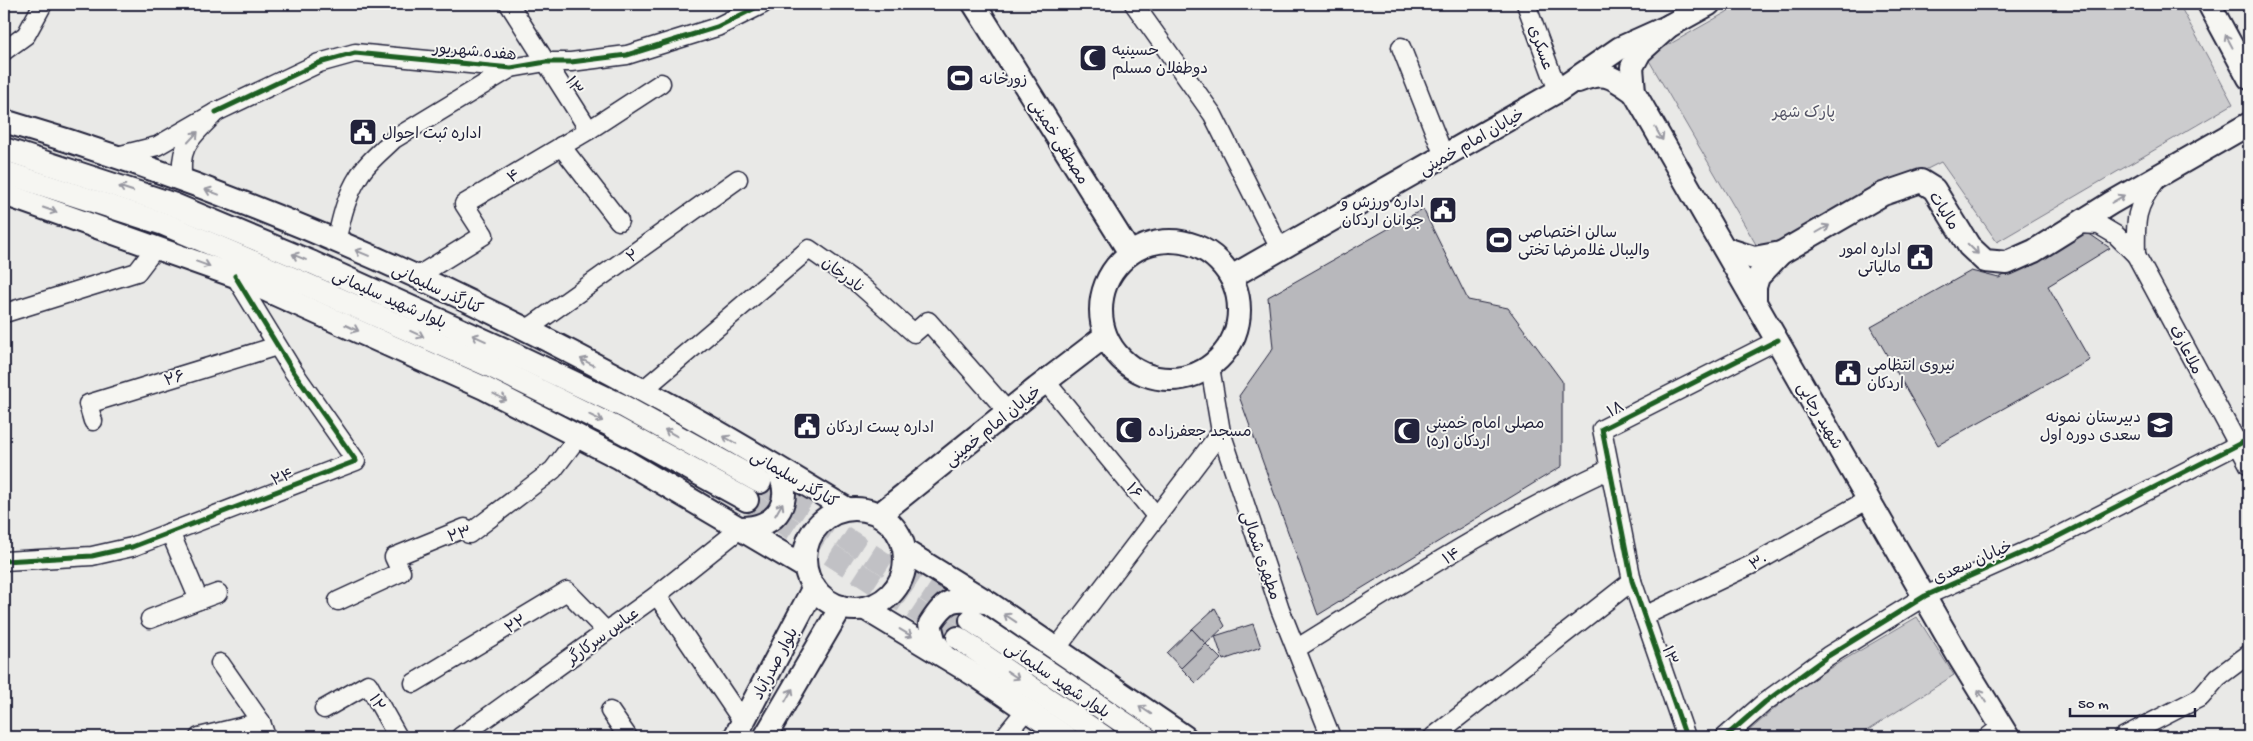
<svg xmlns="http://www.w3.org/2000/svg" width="2253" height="741" font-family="'Gochi Hand','Playpen Sans Arabic',sans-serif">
<rect width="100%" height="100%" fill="#e9e9e7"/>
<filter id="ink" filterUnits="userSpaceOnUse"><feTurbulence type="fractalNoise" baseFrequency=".02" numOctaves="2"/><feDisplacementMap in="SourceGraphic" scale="10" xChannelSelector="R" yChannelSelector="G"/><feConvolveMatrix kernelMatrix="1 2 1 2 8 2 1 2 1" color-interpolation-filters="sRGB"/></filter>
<g filter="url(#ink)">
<!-- green -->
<g fill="#ccccce" stroke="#777784">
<polygon points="1741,4 2179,4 2233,104 1997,242 1941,162 1761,253 1647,57"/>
<polygon points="1917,617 1954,675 1857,737 1742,737 1803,684"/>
</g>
<!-- building -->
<g fill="#b8b8bc" stroke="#22223b">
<polygon points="1423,209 1468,300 1508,308 1562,381 1562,466 1318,615 1239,396 1273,348 1268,297"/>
<polygon points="2088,233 2110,248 2048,286 2090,360 1938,445 1871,327 1971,271 1999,278 2078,235"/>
<polygon points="1215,608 1225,626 1206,644 1192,629"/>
<polygon points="1253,624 1261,647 1223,660 1215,636"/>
<polygon points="1192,629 1206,644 1181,668 1167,653"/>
<polygon points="1206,644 1221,659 1196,683 1181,668"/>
</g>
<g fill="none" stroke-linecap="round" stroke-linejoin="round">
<!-- major-tunnel -->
<g stroke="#c1c1c5" stroke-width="22" stroke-dasharray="22 11" stroke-linecap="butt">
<polyline points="760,482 971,620"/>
<polyline points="747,500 958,638"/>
</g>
<defs>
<g id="minor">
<polyline points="509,4 589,130"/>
<polyline points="1134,4 1213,115 1280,249"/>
<polyline points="1526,4 1558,91"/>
<polyline points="1401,47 1444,156"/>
<polyline points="4,51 26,35 43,4"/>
<polyline points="216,112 319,63 355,53 511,68 546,62 571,62 627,55 717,27 763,4"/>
<polyline points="561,146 619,221"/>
<path d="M117 156 157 146 216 112C193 137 177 144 183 181"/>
<path d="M2077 224 2099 225 2116 235 2136 255C2135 221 2135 206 2157 179"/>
<path d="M336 242C341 220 346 196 359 176 367 162 383 150 394 139L511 68"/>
<polyline points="2136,255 2249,465"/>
<polyline points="416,277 484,235 464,204 589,130 661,83"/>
<polyline points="5,313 137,272 156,247"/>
<polyline points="526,330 738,179"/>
<polyline points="1210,367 1221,432 1280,609 1331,737"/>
<polyline points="1046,382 1157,517"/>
<polyline points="643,390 809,249 860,285 914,333 928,321 1008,412"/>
<polyline points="93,421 88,404 277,346"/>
<polyline points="4,561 92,556 132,547 356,461 293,371 235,276"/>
<polyline points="657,595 743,722"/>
<polyline points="199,600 218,593"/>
<polyline points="338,601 401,572 394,557 465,528 469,534 553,470 578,437"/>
<polyline points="1644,616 1753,564 1869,499"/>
<polyline points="150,619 199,600 170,532"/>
<polyline points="1056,649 1221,432"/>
<path d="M1296 649C1398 586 1500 519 1610 469"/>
<polyline points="220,663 261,722 266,737"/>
<polyline points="414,683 567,591 606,631"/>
<polyline points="324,709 368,684 398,737"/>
<polyline points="610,711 628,737"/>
<polyline points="199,737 261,722"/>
<polyline points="460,737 657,595 741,528"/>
<polyline points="1004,737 1026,710"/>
<polyline points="1433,737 1632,581"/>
<polyline points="1686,737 1632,581 1602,429 1778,340"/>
<polyline points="1725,737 1765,702 1828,656 1925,596 2049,541 2249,439"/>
<polyline points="1988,737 2001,727"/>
<polyline points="2123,737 2201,697 2218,677 2249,654"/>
</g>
<g id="major">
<polyline points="974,4 1130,253"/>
<polyline points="2209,4 2249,78"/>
<polyline points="1669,26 1640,52 1632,67 1634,92 1959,657 2008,737"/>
<path d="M1578 81C1605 70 1611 76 1634 92"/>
<path d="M4 121C229 187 448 283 653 396 719 431 783 471 847 509"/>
<polyline points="4,149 172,204 313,263 501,348 623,406 760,482"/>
<polyline points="4,172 164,224 303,283 490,366 612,426 747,500"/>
<polyline points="4,194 235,276 484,388 620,458 805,567"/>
<circle cx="1170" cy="310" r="69"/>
<polyline points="1726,249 1754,258 1781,253"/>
<polyline points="1231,277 1558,91 1620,48 1669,26 1709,4"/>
<polyline points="1755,301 1755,287 1758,277 1781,253 1883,194 1921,181 1934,189 1969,246 1985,261 2007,263 2034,251 2111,203 2249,124"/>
<circle cx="855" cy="559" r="50"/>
<polyline points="880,514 1037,388 1105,336"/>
<path d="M741 528C779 528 795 499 776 467"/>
<polyline points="905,551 989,603 1185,737"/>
<polyline points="864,608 978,677 1066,737"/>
<polyline points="971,620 1145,737"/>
<polyline points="958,638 1104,737"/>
<path d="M944 656 934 640 930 624C947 598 953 597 983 602"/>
<polyline points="735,737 814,587"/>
<polyline points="765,737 841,607"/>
</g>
</defs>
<!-- minor casing -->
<use href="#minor" stroke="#22223b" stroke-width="21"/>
<!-- major casing -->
<use href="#major" stroke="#22223b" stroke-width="26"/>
<!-- minor -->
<use href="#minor" stroke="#f6f6f2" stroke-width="18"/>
<!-- major -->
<use href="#major" stroke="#f6f6f2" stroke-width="22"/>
<defs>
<g id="cycleway">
<polyline points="216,112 319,63 355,53 511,68 546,62 571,62 627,55 717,27 763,4"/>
<polyline points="4,561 92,556 132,547 356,461 293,371 235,276"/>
<polyline points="1686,737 1632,581 1602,429 1778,340"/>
<polyline points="1725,737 1765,702 1828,656 1925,596 2049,541 2249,439"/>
</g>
</defs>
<!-- cycleway casing -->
<use href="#cycleway" stroke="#f6f6f2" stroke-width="8"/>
<!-- cycleway -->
<use href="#cycleway" stroke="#1b5e20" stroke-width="5"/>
</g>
<!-- one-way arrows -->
<defs><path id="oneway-shaft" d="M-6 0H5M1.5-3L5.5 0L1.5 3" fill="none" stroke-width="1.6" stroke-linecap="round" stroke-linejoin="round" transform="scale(1.25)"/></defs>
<g stroke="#9797a0">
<use href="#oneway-shaft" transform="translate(2229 41) rotate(-118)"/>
<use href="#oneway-shaft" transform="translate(1659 134) rotate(60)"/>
<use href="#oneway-shaft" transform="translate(193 137) rotate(-47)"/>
<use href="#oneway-shaft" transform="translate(126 189) rotate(-162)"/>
<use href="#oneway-shaft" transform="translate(212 192) rotate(-159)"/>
<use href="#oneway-shaft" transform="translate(2118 199) rotate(-30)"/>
<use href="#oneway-shaft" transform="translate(50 210) rotate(19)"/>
<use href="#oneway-shaft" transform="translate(1823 229) rotate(-30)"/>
<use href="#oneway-shaft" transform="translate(1973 249) rotate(45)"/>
<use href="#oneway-shaft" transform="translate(362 253) rotate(-157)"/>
<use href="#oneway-shaft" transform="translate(299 257) rotate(-157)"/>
<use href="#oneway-shaft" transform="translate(203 264) rotate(20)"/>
<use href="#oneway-shaft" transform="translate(352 328) rotate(24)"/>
<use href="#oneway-shaft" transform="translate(417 334) rotate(24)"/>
<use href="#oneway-shaft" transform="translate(479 338) rotate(-156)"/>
<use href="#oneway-shaft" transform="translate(587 362) rotate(-153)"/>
<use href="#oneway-shaft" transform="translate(500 397) rotate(27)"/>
<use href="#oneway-shaft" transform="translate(596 418) rotate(26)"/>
<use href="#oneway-shaft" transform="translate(671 433) rotate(-151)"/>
<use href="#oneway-shaft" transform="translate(730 440) rotate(-150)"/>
<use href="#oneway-shaft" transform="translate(779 509) rotate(-60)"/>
<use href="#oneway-shaft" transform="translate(1010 618) rotate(-146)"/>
<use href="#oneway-shaft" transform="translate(906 633) rotate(31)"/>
<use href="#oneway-shaft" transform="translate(1013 675) rotate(34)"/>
<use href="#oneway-shaft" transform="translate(789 695) rotate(-60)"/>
<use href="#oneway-shaft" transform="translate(1982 696) rotate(-121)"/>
<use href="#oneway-shaft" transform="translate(1145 710) rotate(-146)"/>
</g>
</g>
<!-- icons -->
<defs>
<symbol id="mosque-square" viewBox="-11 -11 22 22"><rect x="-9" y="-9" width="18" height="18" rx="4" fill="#22223b" stroke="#f6f6f2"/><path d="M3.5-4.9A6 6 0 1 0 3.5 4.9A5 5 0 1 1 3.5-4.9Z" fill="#fff"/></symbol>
<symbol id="stadium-square" viewBox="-11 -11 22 22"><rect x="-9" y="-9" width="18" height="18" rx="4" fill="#22223b" stroke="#f6f6f2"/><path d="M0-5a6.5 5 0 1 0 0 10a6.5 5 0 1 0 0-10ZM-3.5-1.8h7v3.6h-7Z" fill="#fff"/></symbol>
<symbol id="civic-square" viewBox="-11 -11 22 22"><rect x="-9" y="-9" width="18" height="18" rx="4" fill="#22223b" stroke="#f6f6f2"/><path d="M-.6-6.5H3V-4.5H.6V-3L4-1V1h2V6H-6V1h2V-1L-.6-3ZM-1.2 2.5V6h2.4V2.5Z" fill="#fff"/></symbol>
<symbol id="school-square" viewBox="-11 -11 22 22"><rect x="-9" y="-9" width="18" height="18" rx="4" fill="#22223b" stroke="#f6f6f2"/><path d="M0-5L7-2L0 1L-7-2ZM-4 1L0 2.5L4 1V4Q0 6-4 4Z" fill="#fff"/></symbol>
</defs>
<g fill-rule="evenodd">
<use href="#mosque-square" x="1077" y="42" width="32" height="32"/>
<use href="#stadium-square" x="944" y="62" width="32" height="32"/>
<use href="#civic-square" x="347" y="116" width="32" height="32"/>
<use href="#civic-square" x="1427" y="194" width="32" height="32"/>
<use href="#stadium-square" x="1483" y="224" width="32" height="32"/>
<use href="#civic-square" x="1904" y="241" width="32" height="32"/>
<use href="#civic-square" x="1832" y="357" width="32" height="32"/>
<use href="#school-square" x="2144" y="409" width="32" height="32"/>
<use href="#civic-square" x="791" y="410" width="32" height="32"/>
<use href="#mosque-square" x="1113" y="414" width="32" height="32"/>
<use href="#mosque-square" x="1391" y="415" width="32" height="32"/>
</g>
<g text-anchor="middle" stroke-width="4" stroke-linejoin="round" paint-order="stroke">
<!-- street labels -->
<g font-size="16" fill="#22223b" stroke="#f6f6f2">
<text transform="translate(1542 47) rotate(70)" y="6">عسکری</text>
<text transform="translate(475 50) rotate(5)" y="6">هفده شهریور</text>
<text transform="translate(575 85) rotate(58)" y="6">۱۳</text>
<text transform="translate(1060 141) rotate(58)" y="6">مصطفی خمینی</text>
<text transform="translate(1471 141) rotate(-30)" y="6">خیابان امام خمینی</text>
<text transform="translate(513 175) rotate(-31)" y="6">۴</text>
<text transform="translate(1945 210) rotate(57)" y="6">مالیات</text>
<text transform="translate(632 255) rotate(-35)" y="6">۲</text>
<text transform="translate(844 274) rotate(37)" y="6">نادرخان</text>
<text transform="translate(438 288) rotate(25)" y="6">کنارگذر سلیمانی</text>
<text transform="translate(390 298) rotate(24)" y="6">بلوار شهید سلیمانی</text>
<text transform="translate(2187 349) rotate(62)" y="6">ملاعارف</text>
<text transform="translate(174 377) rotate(-17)" y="6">۲۶</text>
<text transform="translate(1615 408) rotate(-27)" y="6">۱۸</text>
<text transform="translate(1821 415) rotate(60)" y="6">شهید رجایی</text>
<text transform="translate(992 425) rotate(-39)" y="6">خیابان امام خمینی</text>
<text transform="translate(282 476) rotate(-21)" y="6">۲۴</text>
<text transform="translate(795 478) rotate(30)" y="6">کنارگذر سلیمانی</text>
<text transform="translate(1135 490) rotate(51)" y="6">۱۶</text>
<text transform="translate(459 533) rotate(-15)" y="6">۲۳</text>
<text transform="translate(1262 555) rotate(71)" y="6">مطهری شمالی</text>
<text transform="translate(1451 555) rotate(-30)" y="6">۱۴</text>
<text transform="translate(1758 561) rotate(-28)" y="6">۳۰</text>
<text transform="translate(1972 561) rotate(-24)" y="6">خیابان سعدی</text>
<text transform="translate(515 623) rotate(-31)" y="6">۲۲</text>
<text transform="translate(602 635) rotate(-36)" y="6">عباس سرکارگر</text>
<text transform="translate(1671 655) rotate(71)" y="6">۱۳</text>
<text transform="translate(774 663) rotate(-62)" y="6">بلوار صدرآباد</text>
<text transform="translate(1058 679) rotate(34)" y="6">بلوار شهید سلیمانی</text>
<text transform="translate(378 702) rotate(61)" y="6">۱۲</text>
</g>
<!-- poi labels -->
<g font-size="16" fill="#22223b" stroke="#f6f6f2" text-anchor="start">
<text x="1112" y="55">حسینیه<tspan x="1112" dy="18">دوطفلان مسلم</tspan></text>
<text x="979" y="84">زورخانه</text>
<text x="382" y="138">اداره ثبت احوال</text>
<text x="1424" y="207" text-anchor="end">اداره ورزش و<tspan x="1424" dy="18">جوانان اردکان</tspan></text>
<text x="1518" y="237">سالن اختصاصی<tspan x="1518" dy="18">والیبال غلامرضا تختی</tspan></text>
<text x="1901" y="254" text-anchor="end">اداره امور<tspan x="1901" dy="18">مالیاتی</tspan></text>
<text x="1867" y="370">نیروی انتظامی<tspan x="1867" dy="18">اردکان</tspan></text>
<text x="2141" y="422" text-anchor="end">دبیرستان نمونه<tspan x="2141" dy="18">سعدی دوره اول</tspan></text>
<text x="1426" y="428">مصلی امام خمینی<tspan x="1426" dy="18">(ره) اردکان</tspan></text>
<text x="826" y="432">اداره پست اردکان</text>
<text x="1148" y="436">مسجد جعفرزاده</text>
</g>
<!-- park labels -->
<g font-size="16" fill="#555567" stroke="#f6f6f2">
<text x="1804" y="117">پارک شهر</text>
</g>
</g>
<!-- margin -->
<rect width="2253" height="741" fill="none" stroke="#f6f6f2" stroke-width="20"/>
<rect x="10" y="10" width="2233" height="721" fill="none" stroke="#22223b" stroke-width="2" filter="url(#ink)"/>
<!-- scale -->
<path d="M2070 708v8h125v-8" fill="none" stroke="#22223b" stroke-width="2.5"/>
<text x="2078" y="708" font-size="15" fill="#22223b" stroke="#f6f6f2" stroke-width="4" paint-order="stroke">50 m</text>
</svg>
